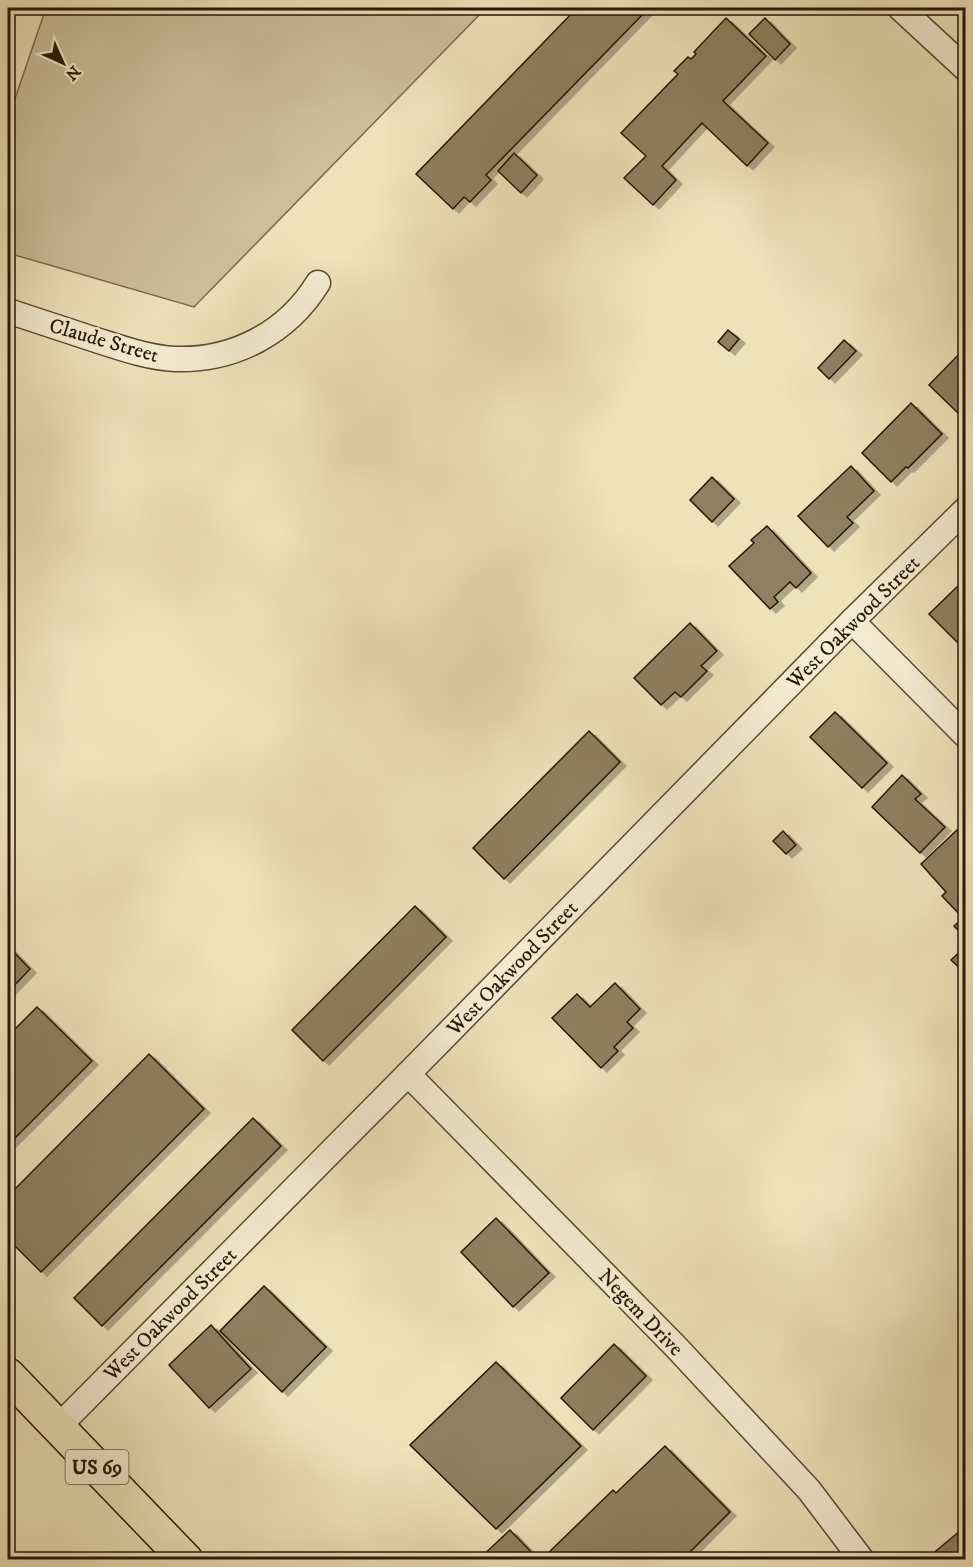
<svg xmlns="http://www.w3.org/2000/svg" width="973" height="1567" font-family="'IM FELL DW Pica',serif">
<defs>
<filter id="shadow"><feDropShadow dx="6" dy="4" stdDeviation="0" flood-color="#0004"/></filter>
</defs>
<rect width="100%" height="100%" fill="#eee2b9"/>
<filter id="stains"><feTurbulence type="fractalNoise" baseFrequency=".00333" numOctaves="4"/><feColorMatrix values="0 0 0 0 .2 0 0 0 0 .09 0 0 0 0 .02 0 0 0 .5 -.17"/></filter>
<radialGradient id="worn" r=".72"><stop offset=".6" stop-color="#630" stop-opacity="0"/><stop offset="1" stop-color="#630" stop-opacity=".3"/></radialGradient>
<!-- green -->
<polygon fill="#ccbf9a" stroke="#7a6a4e" stroke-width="1.5" points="46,8 486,8 194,307 8,253 8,119"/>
<!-- building -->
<g fill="#8e8061" stroke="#271602" stroke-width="1.5" filter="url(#shadow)">
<polygon points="577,8 649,8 486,175 491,180 470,202 464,197 453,209 416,174"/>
<polygon points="726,18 766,56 723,101 768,143 747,166 702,123 662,166 676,180 653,205 624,178 646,156 621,133 678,74 674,71 688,57 691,59 696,54 694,52"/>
<polygon points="765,18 790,44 775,60 749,34"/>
<polygon points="514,153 537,175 521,193 498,171"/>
<polygon points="728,330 739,339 729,351 718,342"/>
<polygon points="844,340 856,351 829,379 818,368"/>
<polygon points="966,347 966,407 959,414 929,385"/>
<polygon points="911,403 942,434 908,468 906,467 891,482 862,453"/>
<polygon points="851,466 874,491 847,517 853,523 828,547 798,516"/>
<polygon points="712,477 734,499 712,522 690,500"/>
<polygon points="767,526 811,573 796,588 790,582 774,597 778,602 770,609 729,566 754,543 751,540"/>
<polygon points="960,584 966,589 966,643 962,647 929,614"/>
<polygon points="690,623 717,651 701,666 707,671 681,697 675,692 661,705 634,678"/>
<polygon points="835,712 887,763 862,788 810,737"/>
<polygon points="589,731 620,762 504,879 473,848"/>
<polygon points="902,775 921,794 915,799 945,827 920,853 872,807"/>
<polygon points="957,830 966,839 966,931 962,934 954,926 963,918 942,896 946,892 921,864"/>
<polygon points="783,831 796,845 786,854 773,841"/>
<polygon points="415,906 446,937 323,1061 292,1030"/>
<polygon points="8,946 30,969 8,992"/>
<polygon points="966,946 966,974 951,960"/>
<polygon points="615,983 640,1009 627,1022 633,1028 614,1047 618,1051 601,1068 552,1018 577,994 590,1007"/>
<polygon points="37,1007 92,1061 8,1145 8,1036"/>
<polygon points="149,1054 204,1109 41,1272 8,1239 8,1196"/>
<polygon points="253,1118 281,1146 102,1326 74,1298"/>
<polygon points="496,1218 549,1273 513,1307 461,1252"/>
<polygon points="264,1286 326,1347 282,1392 220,1331"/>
<polygon points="211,1325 251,1369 209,1408 169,1365"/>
<polygon points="614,1344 646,1376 593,1430 561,1398"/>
<polygon points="496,1362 581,1446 496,1529 410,1445"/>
<polygon points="665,1446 730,1512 682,1560 541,1560 613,1490 616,1493"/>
<polygon points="966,1526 966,1560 925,1560"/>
<polygon points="510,1530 539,1560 483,1560 481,1557"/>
</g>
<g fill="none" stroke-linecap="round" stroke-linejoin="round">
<defs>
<g id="street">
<polyline points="900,8 966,69"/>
<path d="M8 311C38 321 69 331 99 341 124 349 150 358 175 359 234 361 287 333 318 283"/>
<polyline points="852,621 966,736"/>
<polyline points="408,1074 677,1348 809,1490 862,1560"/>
<polyline points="58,1427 408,1074 852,621 966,509"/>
</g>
<polyline id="primary" points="8,1375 186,1560"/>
</defs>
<!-- street casing -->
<use href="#street" stroke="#594930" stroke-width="27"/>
<!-- primary casing -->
<use href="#primary" stroke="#271602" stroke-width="36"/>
<!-- street -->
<use href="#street" stroke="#f4ecd2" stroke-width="24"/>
<!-- primary -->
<use href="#primary" stroke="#eee2b9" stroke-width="33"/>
</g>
<g text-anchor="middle" stroke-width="5" stroke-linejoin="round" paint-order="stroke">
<!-- shield labels -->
<rect fill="#f4ecd2" stroke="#645640" stroke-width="1.5" x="65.5" y="1450" width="63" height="34" rx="4.5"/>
<g font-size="20" font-weight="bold" fill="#271602">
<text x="97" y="1474">US 69</text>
</g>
<!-- street labels -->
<g font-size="21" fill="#271602" stroke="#f4ecd2">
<text transform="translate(104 340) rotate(16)" y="7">Claude Street</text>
<text transform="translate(853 622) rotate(-45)" y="7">West Oakwood Street</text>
<text transform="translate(512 968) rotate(-46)" y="7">West Oakwood Street</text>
<text transform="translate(641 1312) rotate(46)" y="7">Negem Drive</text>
<text transform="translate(170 1314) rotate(-45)" y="7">West Oakwood Street</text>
</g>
</g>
<!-- margin -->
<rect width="973" height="1567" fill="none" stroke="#eee2b9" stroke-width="30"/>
<rect x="9" y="9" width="955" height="1549" fill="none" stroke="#271602" stroke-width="3"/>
<rect x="15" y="15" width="943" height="1537" fill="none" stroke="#271602" stroke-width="1.5"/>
<!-- north arrow -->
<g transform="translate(63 63) rotate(135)" stroke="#f4ecd2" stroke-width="4.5" paint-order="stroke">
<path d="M0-4.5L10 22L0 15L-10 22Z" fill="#271602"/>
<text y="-9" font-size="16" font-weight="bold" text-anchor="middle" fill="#271602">N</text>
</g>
<rect width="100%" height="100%" filter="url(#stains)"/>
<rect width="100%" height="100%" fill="url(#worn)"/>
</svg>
